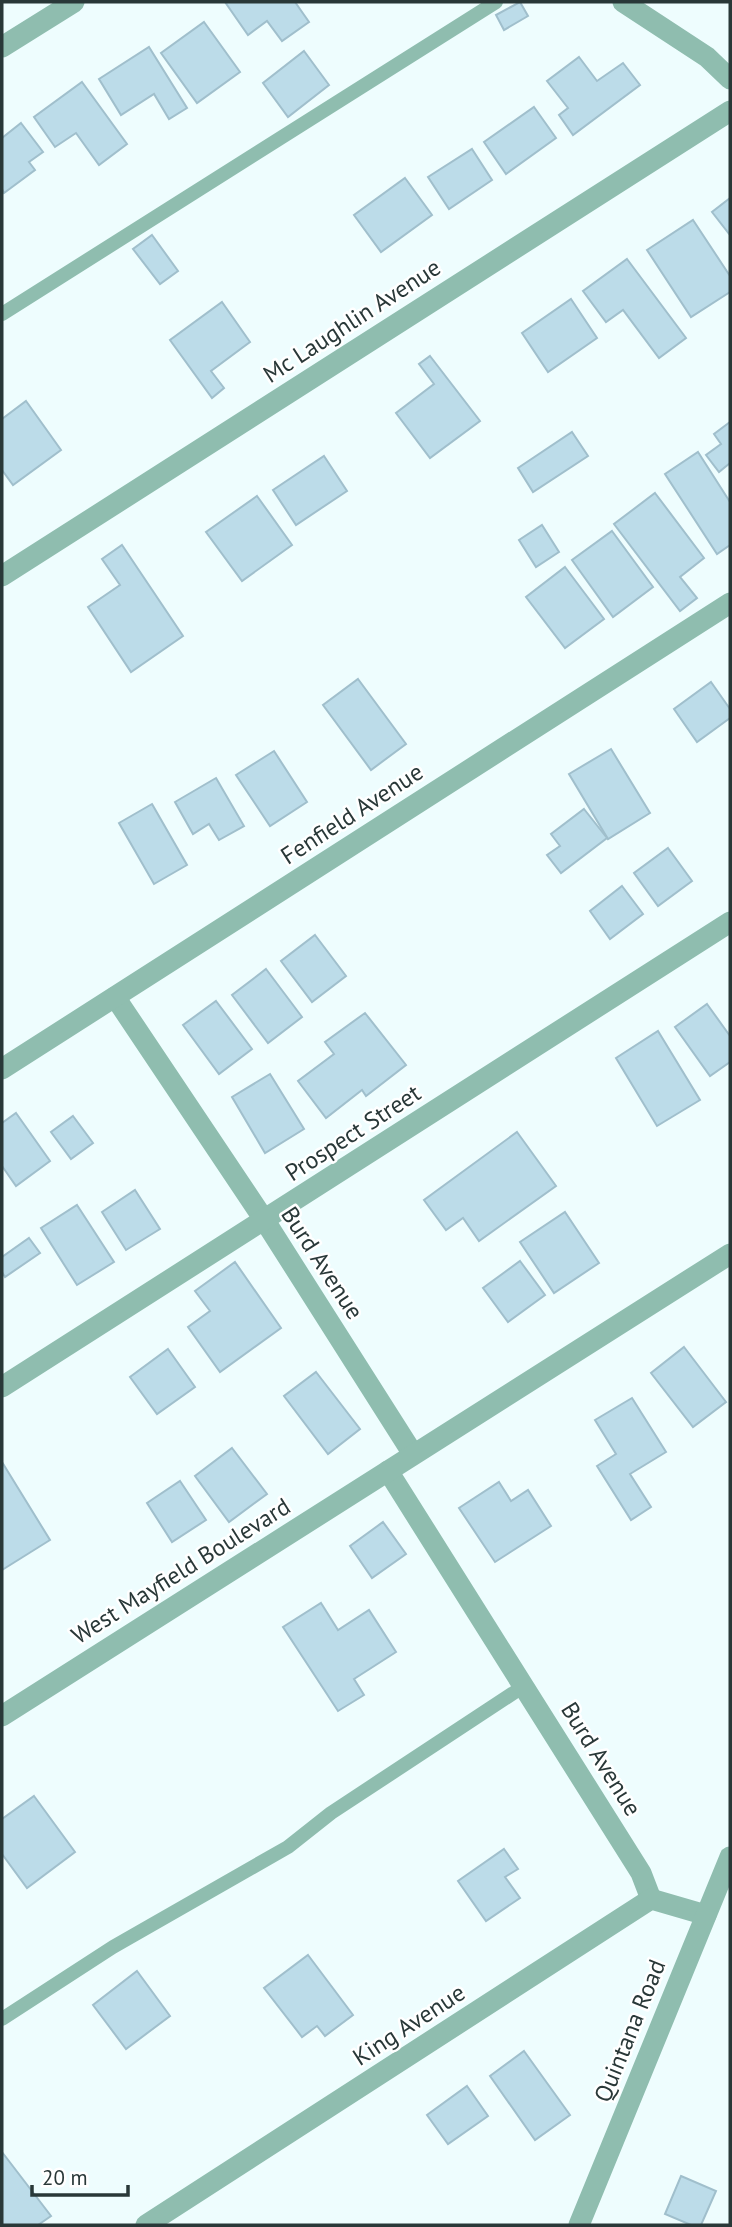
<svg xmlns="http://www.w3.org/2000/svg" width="732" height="2227" font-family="'PT Sans',sans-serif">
<rect width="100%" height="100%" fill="#eefdfe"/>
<!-- building -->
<g fill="#bcdce9" stroke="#a0bfcc" stroke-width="2">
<polygon points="225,2 295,2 309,22 282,41 267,21 248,35"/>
<polygon points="520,2 528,16 504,30 496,15"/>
<polygon points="204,22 240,72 197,103 161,53"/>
<polygon points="149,47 187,108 169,119 154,94 121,115 99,79"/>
<polygon points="304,51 329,85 288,117 263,83"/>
<polygon points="579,57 597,81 623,63 640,85 573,135 559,115 568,108 547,81"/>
<polygon points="82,82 127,144 99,165 76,133 55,147 34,117"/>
<polygon points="534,107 556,138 506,174 484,142"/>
<polygon points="21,123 43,152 29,162 35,170 4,193 2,189 2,138"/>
<polygon points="472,149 492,180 449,209 428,177"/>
<polygon points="405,178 432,215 381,252 354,215"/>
<polygon points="730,198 730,235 712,212"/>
<polygon points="693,220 730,276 730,292 691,317 647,250"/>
<polygon points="152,235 178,271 160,284 133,249"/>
<polygon points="627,259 686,338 659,358 623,310 606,322 583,291"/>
<polygon points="571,299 597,338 548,372 522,333"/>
<polygon points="222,302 250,342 211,371 224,388 212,398 170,340"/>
<polygon points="430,356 480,421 430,458 396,413 434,384 419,364"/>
<polygon points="26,401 61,450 13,485 2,470 2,419"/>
<polygon points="730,422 730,463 719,472 706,455 721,444 714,434"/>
<polygon points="572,432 588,456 533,492 518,468"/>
<polygon points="698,452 730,502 730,545 717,554 665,474"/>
<polygon points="324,456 347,491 296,525 273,490"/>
<polygon points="655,493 704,558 680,577 697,598 680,611 614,524"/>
<polygon points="257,496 292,545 242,581 206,532"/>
<polygon points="542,525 559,552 536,567 519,540"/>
<polygon points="612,531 653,587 613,617 572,560"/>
<polygon points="122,545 183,636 131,672 88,607 120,585 102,559"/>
<polygon points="565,567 604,619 565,648 526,597"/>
<polygon points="358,679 406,744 371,770 323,705"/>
<polygon points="711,682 730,709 730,718 697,742 674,709"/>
<polygon points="611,749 650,813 608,839 569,774"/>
<polygon points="274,751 307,802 270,826 236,775"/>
<polygon points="216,778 244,826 219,840 209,824 193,834 175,802"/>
<polygon points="152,804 187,865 154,884 119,823"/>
<polygon points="584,809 607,838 561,873 547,855 560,846 551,834"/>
<polygon points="668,848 692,881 658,906 634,873"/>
<polygon points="622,886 643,914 610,939 590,911"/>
<polygon points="315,935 346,976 312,1002 281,961"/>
<polygon points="266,969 302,1017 268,1043 232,995"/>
<polygon points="216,1001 252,1049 219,1074 183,1025"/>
<polygon points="707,1004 730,1036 730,1062 710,1076 675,1027"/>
<polygon points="365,1013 406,1065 366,1096 362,1090 326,1118 298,1081 334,1054 325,1042"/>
<polygon points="658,1031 700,1100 657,1126 616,1058"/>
<polygon points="270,1074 304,1129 265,1153 232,1097"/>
<polygon points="16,1113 50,1161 16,1186 2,1166 2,1123"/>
<polygon points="73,1116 93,1143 71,1159 51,1132"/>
<polygon points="517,1132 556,1186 479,1241 463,1218 446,1230 424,1200"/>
<polygon points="135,1190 160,1229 126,1250 102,1212"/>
<polygon points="77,1205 114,1262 77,1285 41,1228"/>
<polygon points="565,1212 599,1263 554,1293 520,1242"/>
<polygon points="29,1238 40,1253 5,1277 2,1272 2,1257"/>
<polygon points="520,1261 545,1295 508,1322 483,1288"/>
<polygon points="235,1262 281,1328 220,1372 188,1327 210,1311 195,1291"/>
<polygon points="684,1347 726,1402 693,1427 651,1373"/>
<polygon points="168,1349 195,1387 157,1414 130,1377"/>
<polygon points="316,1372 360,1429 328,1454 284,1396"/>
<polygon points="632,1398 666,1452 630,1474 651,1507 631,1520 597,1466 616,1454 595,1420"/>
<polygon points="232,1448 267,1494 229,1522 195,1476"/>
<polygon points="2,1462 50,1540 2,1570"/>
<polygon points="180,1481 206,1520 172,1542 147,1503"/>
<polygon points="499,1482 511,1501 528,1490 551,1526 495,1562 459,1508"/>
<polygon points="383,1522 406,1554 372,1578 350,1546"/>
<polygon points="321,1603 338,1630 369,1610 396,1652 354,1679 364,1695 338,1711 283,1627"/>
<polygon points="34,1796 75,1852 27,1888 2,1854 2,1819"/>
<polygon points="504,1849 518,1869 505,1877 520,1898 486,1921 458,1881"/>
<polygon points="308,1955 353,2015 325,2036 317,2026 302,2037 264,1988"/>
<polygon points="137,1971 170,2016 126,2049 93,2005"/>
<polygon points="524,2051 570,2115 535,2140 490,2076"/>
<polygon points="467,2086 488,2116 448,2144 427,2115"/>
<polygon points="2,2152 51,2216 38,2225 2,2225"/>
<polygon points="681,2176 716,2191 701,2225 691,2225 665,2214"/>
</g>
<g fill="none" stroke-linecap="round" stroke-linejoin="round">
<!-- lane -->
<g stroke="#8fbdaf" stroke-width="14">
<polyline points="2,314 496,2"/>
<polyline points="2,2019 113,1947 288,1847 331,1813 524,1686"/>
</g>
<!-- street -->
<g stroke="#8fbdaf" stroke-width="21">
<polyline points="623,2 707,57 730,79"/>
<polyline points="2,47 74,2"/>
<polyline points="2,576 730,111"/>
<polyline points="115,997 265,1221 413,1454"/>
<polyline points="2,1069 730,603"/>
<polyline points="2,1387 730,922"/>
<polyline points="388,1471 641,1873 651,1899"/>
<polyline points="2,1716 730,1254"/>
<polyline points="146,2225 651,1899 706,1915"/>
<polyline points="579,2225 730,1857"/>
</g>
</g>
<g text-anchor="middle" stroke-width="5" stroke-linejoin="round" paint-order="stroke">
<!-- street labels -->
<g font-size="24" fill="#293838" stroke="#fff">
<text transform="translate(352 321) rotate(-33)" y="8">Mc Laughlin Avenue</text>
<text transform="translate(352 814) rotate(-33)" y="8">Fenfield Avenue</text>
<text transform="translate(353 1133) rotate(-33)" y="8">Prospect Street</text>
<text transform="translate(322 1263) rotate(57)" y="8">Burd Avenue</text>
<text transform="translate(181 1571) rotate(-32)" y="8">West Mayfield Boulevard</text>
<text transform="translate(601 1759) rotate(58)" y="8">Burd Avenue</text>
<text transform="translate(409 2025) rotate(-33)" y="8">King Avenue</text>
<text transform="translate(630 2031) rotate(-68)" y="8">Quintana Road</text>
</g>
</g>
<!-- border -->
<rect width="732" height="2227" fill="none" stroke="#293838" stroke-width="7"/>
<!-- scale -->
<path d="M32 2185v10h96v-10" fill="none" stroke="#293838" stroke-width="3.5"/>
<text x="42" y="2185" font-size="21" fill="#293838" stroke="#ffffff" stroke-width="5" paint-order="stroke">20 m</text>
</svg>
